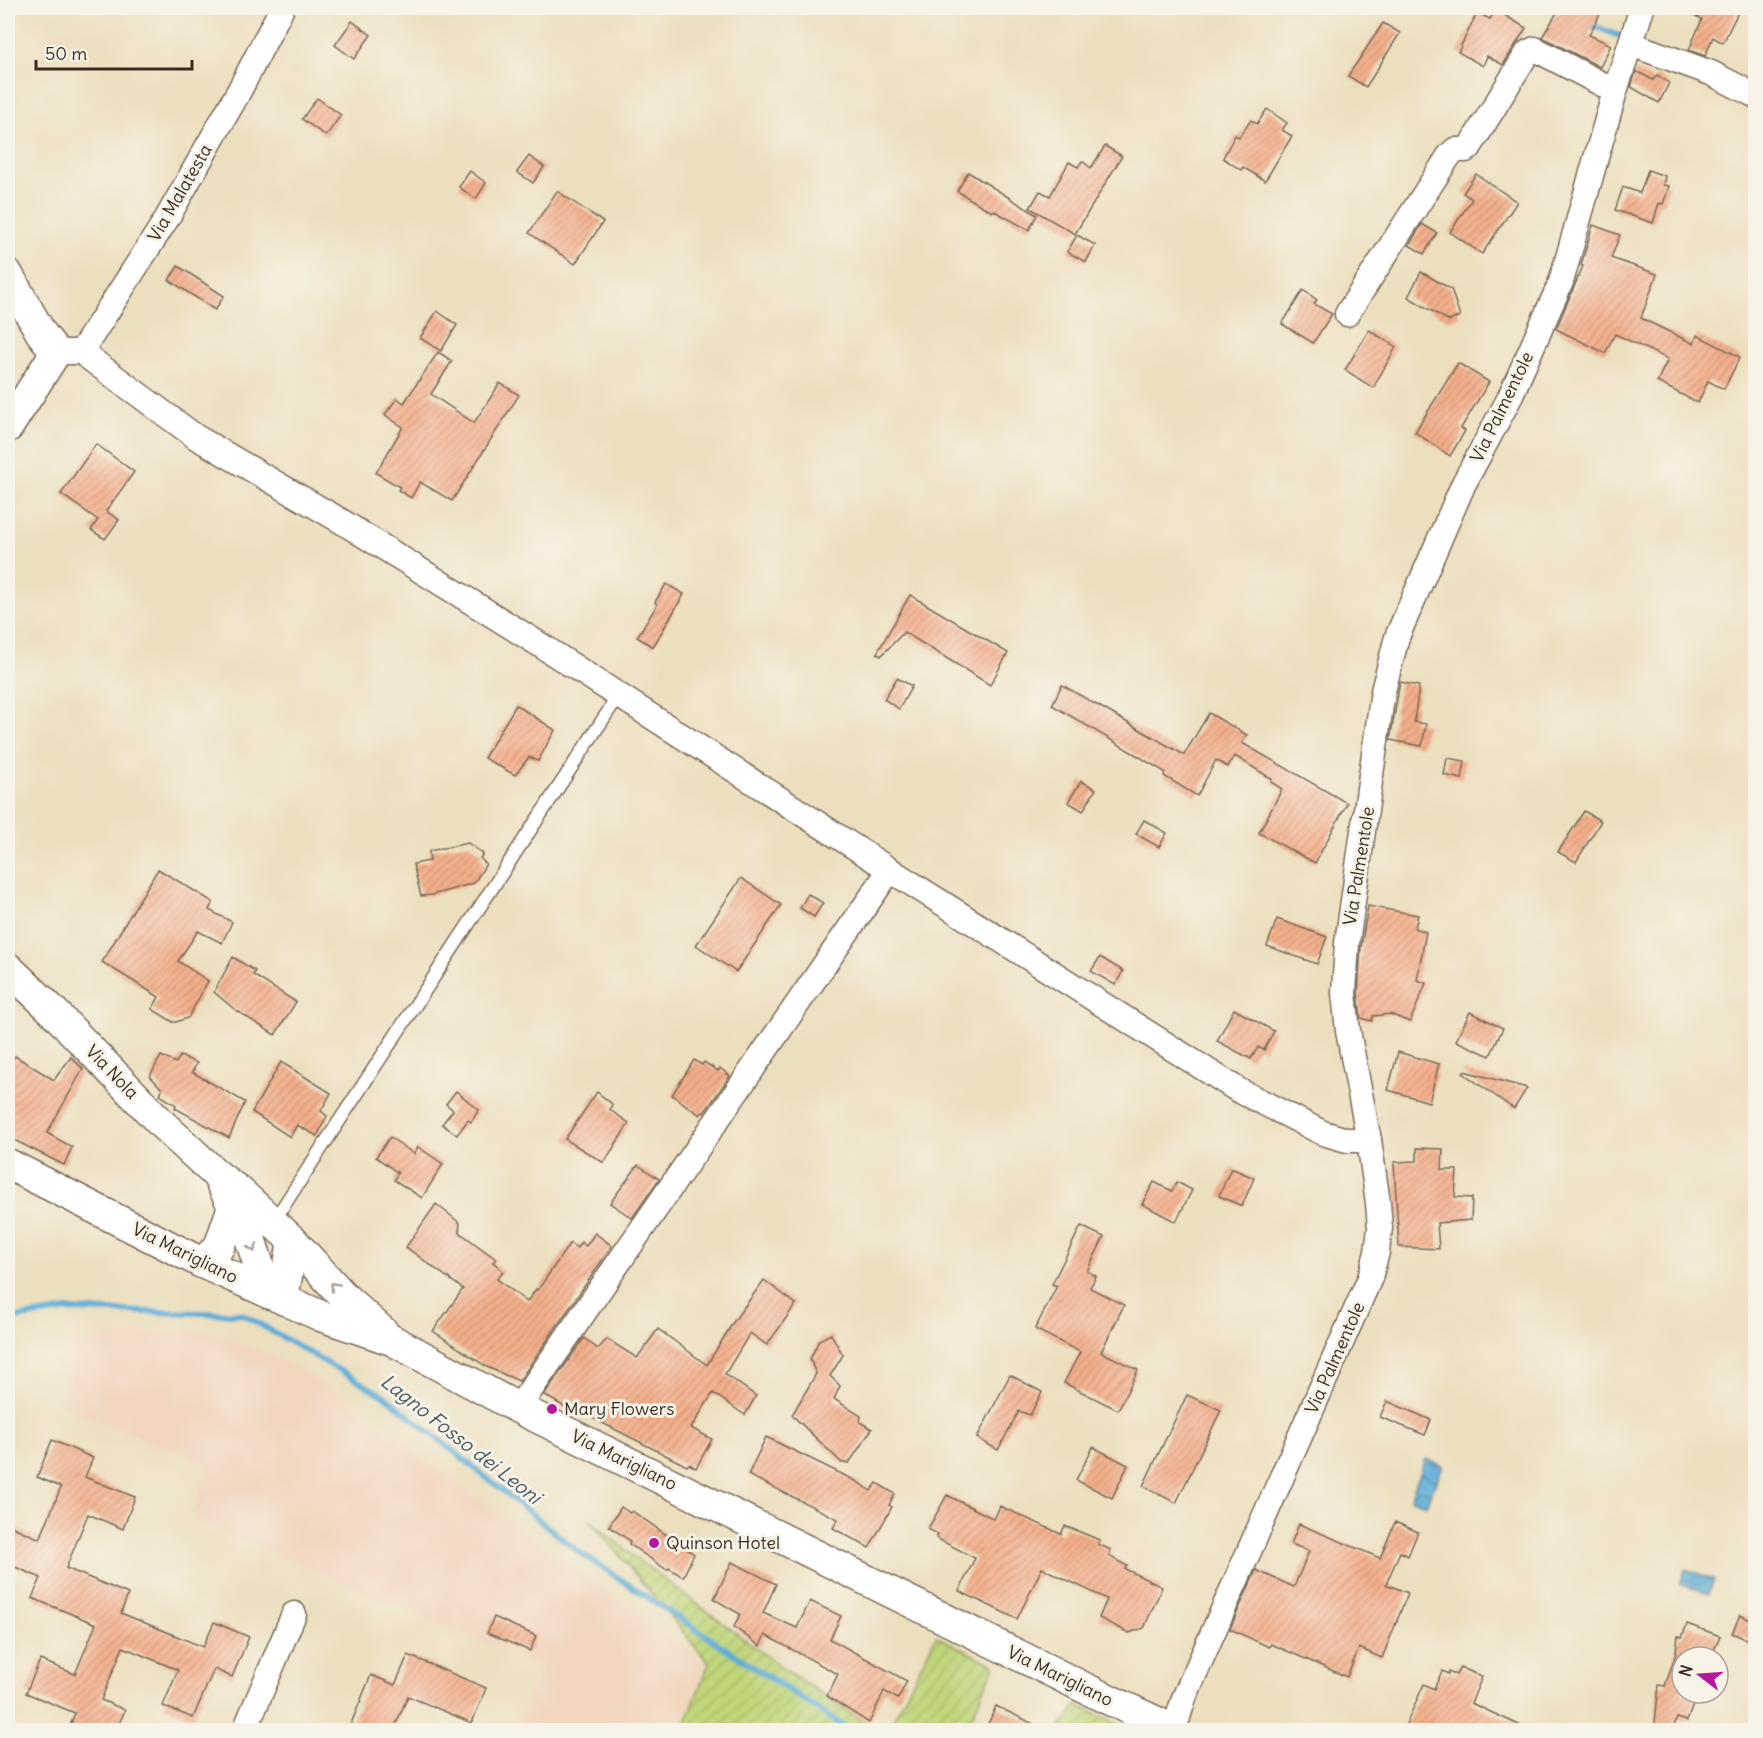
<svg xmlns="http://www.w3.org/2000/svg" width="1763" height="1738" font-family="Delius,sans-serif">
<defs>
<pattern id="garden-furrows" width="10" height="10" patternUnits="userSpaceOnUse" patternTransform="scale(1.5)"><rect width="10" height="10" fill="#c0d579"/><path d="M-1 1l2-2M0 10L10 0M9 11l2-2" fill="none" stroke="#a6b768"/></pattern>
<pattern id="water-waves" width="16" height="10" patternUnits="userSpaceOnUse" patternTransform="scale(1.5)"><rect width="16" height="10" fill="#5cacd6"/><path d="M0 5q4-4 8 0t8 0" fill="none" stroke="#4d8cad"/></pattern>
<pattern id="building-hatch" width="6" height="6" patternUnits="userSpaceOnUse" patternTransform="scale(1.5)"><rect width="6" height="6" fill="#f5b08c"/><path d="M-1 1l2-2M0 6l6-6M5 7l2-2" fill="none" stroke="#c88f72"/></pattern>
</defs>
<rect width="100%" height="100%" fill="#f7f3e8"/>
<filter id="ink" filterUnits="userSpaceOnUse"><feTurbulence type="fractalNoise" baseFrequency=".0167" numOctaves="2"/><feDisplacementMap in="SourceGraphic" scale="12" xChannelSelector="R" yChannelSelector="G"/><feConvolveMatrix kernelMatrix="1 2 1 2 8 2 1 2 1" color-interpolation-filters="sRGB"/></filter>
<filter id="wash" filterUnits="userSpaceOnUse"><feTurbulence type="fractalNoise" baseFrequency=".008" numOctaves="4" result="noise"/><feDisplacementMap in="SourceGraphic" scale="24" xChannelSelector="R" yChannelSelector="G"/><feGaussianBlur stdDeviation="1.35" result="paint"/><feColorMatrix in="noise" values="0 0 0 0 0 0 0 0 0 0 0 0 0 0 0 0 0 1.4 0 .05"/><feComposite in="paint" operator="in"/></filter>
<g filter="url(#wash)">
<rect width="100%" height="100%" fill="#ecdfbe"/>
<!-- built -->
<polygon fill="#f1d5bd" points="169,1332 206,1332 269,1353 330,1387 407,1448 706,1663 679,1730 515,1730 543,1667 190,1518 209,1466 62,1405 76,1340"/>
<!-- garden -->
<g fill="url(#garden-furrows)" stroke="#7e804c" stroke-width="1.5">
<polygon points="590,1520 636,1558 784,1669 876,1730 683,1730 709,1663"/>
<polygon points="936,1636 995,1665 966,1730 888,1730"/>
<polygon points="1077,1705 1130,1730 1131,1730 1058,1730"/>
</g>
<!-- water -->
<g fill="url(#water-waves)" stroke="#4c6b7a" stroke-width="1.5">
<polygon points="1426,1459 1443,1466 1426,1505 1410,1498"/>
<polygon points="1685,1569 1714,1579 1709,1594 1680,1584"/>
</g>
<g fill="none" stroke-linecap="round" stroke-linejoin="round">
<!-- stream -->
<g stroke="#5cacd6" stroke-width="6">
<polyline points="1586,23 1627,39"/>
<polyline points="8,1319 68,1310 242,1314 386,1397 579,1552 849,1730"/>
</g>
</g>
<g id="blocks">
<!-- building -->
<g fill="url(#building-hatch)">
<polygon points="1560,8 1603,8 1589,35 1611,45 1600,67 1542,37"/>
<polygon points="1679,8 1740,8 1723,43 1713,37 1705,56 1689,50 1702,19"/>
<polygon points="1496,10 1526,28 1503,65 1487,56 1483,66 1458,52 1477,13 1490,19"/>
<polygon points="352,21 371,35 354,59 335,45"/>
<polygon points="1383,23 1400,33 1366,87 1348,76"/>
<polygon points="1636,71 1653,80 1657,75 1669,83 1659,103 1631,87"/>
<polygon points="317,98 341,115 326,136 302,119"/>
<polygon points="1267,109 1287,123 1282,130 1292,136 1265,181 1243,167 1241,170 1223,158 1235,135 1239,137 1251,120 1257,124"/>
<polygon points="1105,146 1122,156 1075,234 1030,208 1040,191 1050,196 1069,162 1078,167 1082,161 1091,168"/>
<polygon points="529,156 544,167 533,183 517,172"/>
<polygon points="1648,170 1665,176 1663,185 1669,186 1663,204 1659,203 1653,223 1615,210 1623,187 1640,193"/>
<polygon points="470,171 486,183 476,199 459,187"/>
<polygon points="968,172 1037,215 1029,230 993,210 992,212 957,191"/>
<polygon points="1476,174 1517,202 1482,254 1450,232 1472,199 1463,193"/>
<polygon points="557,191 603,222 575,264 529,233"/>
<polygon points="1422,224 1437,233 1424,254 1409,245"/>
<polygon points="1593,225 1620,235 1611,258 1657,274 1641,318 1694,344 1697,335 1740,357 1724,389 1708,381 1698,403 1657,382 1668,359 1615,334 1605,353 1556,329 1583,266 1581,265"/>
<polygon points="1077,235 1095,245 1086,262 1067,252"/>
<polygon points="178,266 224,296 215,310 169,280"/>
<polygon points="1421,272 1451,289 1460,316 1449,321 1408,297"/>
<polygon points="1303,290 1317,300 1314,304 1332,314 1313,343 1282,324"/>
<polygon points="437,311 457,325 441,351 420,338"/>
<polygon points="1369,330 1396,347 1373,388 1345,370"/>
<polygon points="438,352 452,361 431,394 474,423 500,383 519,395 452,501 420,482 411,498 398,490 400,487 376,473 403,427 385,415 397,398 404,403"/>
<polygon points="1458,363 1489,382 1461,428 1465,431 1450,456 1415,432"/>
<polygon points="96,444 134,472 106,511 119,520 105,539 91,530 98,520 61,494"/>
<polygon points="666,584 684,594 653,647 637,637 657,605 655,602"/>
<polygon points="910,595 1008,653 990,685 904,632 881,656 877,653"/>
<polygon points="897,678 912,686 899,709 884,699"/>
<polygon points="1400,682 1419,686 1414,722 1426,724 1422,746 1390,740"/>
<polygon points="1062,685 1184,755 1209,713 1247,735 1242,743 1347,803 1315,863 1259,833 1282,789 1271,782 1272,779 1235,756 1228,767 1216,760 1197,796 1164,776 1165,772 1052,705"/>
<polygon points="516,705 555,730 538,761 529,757 515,775 484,758"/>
<polygon points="1447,758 1465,761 1462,779 1444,775"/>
<polygon points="1081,781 1096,789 1083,811 1068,802"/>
<polygon points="1584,811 1601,821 1576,862 1558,852"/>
<polygon points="1144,820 1167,833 1159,847 1136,834"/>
<polygon points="468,843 483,854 480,858 486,864 474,883 432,895 421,896 413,864 430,861 429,851"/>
<polygon points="158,869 213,902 209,910 232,922 222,943 198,931 178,961 208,981 188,1018 176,1022 173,1022 152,1009 159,997 102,962"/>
<polygon points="741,878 781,905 736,972 696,945"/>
<polygon points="808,894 823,903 814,917 800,908"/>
<polygon points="1368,906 1418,915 1415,928 1426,932 1417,980 1426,983 1410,1022 1390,1014 1373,1016 1372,1021 1361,1018 1358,993 1361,947"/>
<polygon points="1277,919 1327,937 1317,964 1267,946"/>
<polygon points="233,957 255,971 253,975 296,1002 275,1035 234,1009 214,992"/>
<polygon points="1100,957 1123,971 1115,985 1091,971"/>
<polygon points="1234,1009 1274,1031 1264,1050 1258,1047 1251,1059 1217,1041"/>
<polygon points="1470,1012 1503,1028 1490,1056 1456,1041"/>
<polygon points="1398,1052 1439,1064 1429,1102 1388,1090"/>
<polygon points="15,1056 54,1080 71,1057 83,1069 47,1133 72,1147 64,1165 8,1137 8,1067"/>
<polygon points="161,1056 176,1063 180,1056 197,1063 192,1072 245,1102 229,1138 175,1108 176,1105 160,1095 162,1089 150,1076"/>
<polygon points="694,1060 702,1065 704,1062 718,1071 720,1068 730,1076 704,1113 702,1112 700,1115 672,1095"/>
<polygon points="281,1062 331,1093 321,1111 327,1116 317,1136 297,1125 290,1137 252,1112"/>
<polygon points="1464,1071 1527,1088 1514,1109 1463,1073"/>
<polygon points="456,1091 479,1110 471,1122 468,1120 457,1135 442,1124 453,1110 446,1104"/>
<polygon points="597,1092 612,1104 610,1110 629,1123 604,1163 565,1139"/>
<polygon points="390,1137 414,1154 418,1147 443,1164 422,1198 394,1180 398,1173 376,1157"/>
<polygon points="1417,1148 1443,1149 1442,1170 1457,1170 1455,1197 1472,1198 1471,1220 1437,1223 1439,1249 1399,1247 1394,1162 1417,1161"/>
<polygon points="638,1165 659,1179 632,1218 610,1203"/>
<polygon points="1231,1168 1254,1178 1242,1206 1219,1196"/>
<polygon points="1154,1182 1172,1191 1177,1182 1192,1190 1176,1222 1142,1204"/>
<polygon points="436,1204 460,1223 459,1232 496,1259 493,1262 503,1271 497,1279 527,1302 536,1289 538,1290 570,1243 577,1248 581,1242 586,1246 595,1233 612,1246 519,1381 487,1367 433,1331 463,1289 406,1247"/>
<polygon points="1081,1226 1104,1237 1087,1271 1096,1276 1090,1288 1124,1305 1101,1352 1138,1370 1118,1410 1064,1383 1080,1352 1035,1329 1057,1286 1052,1284"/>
<polygon points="764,1280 796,1304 767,1345 750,1333 725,1374 756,1396 745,1415 713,1393 691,1428 712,1439 696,1468 689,1464 687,1466 577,1410 575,1413 544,1395 584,1338 598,1349 607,1339 637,1358 658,1329 707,1365 734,1321"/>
<polygon points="831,1334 843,1355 830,1376 840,1386 834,1399 861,1416 860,1422 872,1429 849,1463 842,1463 792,1415 816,1374 810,1359 819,1340"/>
<polygon points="1010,1375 1042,1392 1030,1415 1019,1411 998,1450 977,1438"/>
<polygon points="1187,1395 1221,1410 1176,1503 1143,1486"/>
<polygon points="1387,1401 1431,1420 1425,1435 1380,1417"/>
<polygon points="766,1437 856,1481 871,1491 877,1483 895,1494 889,1505 892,1507 869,1548 833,1528 838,1519 748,1475"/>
<polygon points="52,1440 93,1458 85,1477 135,1497 123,1529 88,1514 66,1568 128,1594 121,1613 203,1647 214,1622 249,1637 232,1677 214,1669 193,1718 163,1706 178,1670 123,1647 101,1700 125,1710 116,1731 68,1731 75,1713 26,1693 40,1660 75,1674 96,1624 32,1598 41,1578 8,1564 8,1525 40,1539 61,1487 37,1477"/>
<polygon points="1093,1447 1128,1465 1112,1498 1076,1480"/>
<polygon points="947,1495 994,1519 1000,1506 1061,1534 1065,1526 1100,1540 1098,1544 1111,1550 1109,1556 1127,1566 1125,1569 1162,1587 1144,1628 1129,1633 1099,1618 1107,1599 1042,1568 1017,1619 959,1591 975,1558 936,1538 938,1534 928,1529"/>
<polygon points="621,1507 630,1513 632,1511 694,1554 683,1577 669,1568 667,1570 629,1544 630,1541 609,1526"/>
<polygon points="1395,1522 1418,1532 1408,1556 1400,1552 1386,1584 1408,1593 1382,1658 1359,1648 1347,1677 1271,1644 1269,1647 1230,1629 1256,1570 1294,1587 1309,1551 1291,1544 1299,1524 1380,1558"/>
<polygon points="732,1562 776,1584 763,1613 797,1628 810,1601 841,1616 830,1639 907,1681 898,1699 884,1691 869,1723 827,1696 838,1674 765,1635 760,1646 734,1627 740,1614 714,1599"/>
<polygon points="1740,1615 1755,1622 1755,1643 1732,1633"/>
<polygon points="494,1617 536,1636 530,1651 487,1633"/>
<polygon points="1687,1624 1720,1636 1711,1657 1682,1657 1682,1693 1696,1697 1687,1721 1677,1718 1672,1731 1654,1731 1659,1685 1665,1686 1675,1657 1678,1636 1682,1637"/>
<polygon points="408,1655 486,1688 472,1723 408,1696 393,1731 348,1731 371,1675 395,1685"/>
<polygon points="1460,1667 1482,1677 1471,1703 1532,1731 1403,1731 1424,1684 1434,1689 1442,1671 1448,1674 1449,1671 1456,1675"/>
<polygon points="996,1706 1048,1731 985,1731"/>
</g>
</g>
</g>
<g filter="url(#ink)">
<use href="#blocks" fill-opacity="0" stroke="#796956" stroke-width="1.5"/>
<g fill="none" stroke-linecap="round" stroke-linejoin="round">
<defs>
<polyline id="service" points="273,1222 619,695"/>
<g id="minor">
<polyline points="1631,44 1711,73 1756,96"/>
<polyline points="1347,314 1449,156 1455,150 1466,150 1469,148 1528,52 1535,49 1615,91"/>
<polyline points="65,352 81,352 166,220 238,93 282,8"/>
<polyline points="81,352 196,437 341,521 542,646 890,870 1238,1090 1323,1133 1347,1140 1369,1140"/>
<polyline points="518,1408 890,870"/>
<polyline points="245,1730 294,1614"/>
<polyline points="1174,1730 1184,1698 1370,1278 1377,1252 1380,1228 1378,1203 1369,1140 1348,1031 1344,993 1347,943 1383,691 1397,637 1464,483 1509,399 1561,282 1615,91 1642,8"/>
</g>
<g id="tertiary">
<polyline points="8,275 41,333 56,352 8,427"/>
<polyline points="8,968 52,1010 164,1126 217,1175 240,1192 293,1241 345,1298 383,1332"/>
<polyline points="8,1164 202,1263 321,1316 392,1340 518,1408 1097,1694 1174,1730"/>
<polyline points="233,1206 244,1220 268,1293"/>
<polyline points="202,1263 219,1247 233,1206 217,1175"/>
<polyline points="283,1299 293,1241"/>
</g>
</defs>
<!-- service casing -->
<use href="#service" stroke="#796956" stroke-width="15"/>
<!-- minor casing -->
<use href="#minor" stroke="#796956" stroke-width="27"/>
<!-- tertiary casing -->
<use href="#tertiary" stroke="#796956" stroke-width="33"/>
<!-- service -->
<use href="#service" stroke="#fff" stroke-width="12"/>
<!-- minor -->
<use href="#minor" stroke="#fff" stroke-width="24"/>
<!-- tertiary -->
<use href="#tertiary" stroke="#fff" stroke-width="30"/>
</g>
<!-- one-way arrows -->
<defs><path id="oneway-chevron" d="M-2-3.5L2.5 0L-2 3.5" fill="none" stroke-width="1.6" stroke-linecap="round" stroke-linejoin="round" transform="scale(1.5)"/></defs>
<g stroke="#a79f9a">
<use href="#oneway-chevron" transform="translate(253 1248) rotate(71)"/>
<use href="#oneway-chevron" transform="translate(334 1286) rotate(-133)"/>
</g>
</g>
<!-- markers -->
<g fill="#b5179e" stroke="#f7f3e8" stroke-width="2">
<circle cx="552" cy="1409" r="6"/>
<circle cx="654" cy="1543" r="6"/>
</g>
<g text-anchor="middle" stroke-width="6" stroke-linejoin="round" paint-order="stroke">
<!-- street labels -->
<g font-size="18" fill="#3b2a1e" stroke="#f7f3e8">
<text transform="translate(180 193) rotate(-60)" y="6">Via Malatesta</text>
<text transform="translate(1502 407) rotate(-64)" y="6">Via Palmentole</text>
<text transform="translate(1359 866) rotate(-81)" y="6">Via Palmentole</text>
<text transform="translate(112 1072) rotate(46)" y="6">Via Nola</text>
<text transform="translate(185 1253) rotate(26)" y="6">Via Marigliano</text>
<text transform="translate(1335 1358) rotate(-66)" y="6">Via Palmentole</text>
<text transform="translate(624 1460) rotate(26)" y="6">Via Marigliano</text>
<text transform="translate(1060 1676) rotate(26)" y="6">Via Marigliano</text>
</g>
<!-- poi labels -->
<g font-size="18" fill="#3b2a1e" stroke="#f7f3e8" text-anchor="start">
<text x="564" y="1415">Mary Flowers</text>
<text x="666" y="1549">Quinson Hotel</text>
</g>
<!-- water labels -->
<g font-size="20" font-style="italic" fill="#47585e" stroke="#f7f3e8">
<text transform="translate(461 1439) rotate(38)" y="7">Lagno Fosso dei Leoni</text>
</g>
</g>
<!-- margin -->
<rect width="1763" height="1738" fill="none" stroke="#f7f3e8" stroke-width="30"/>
<!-- north arrow -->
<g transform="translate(1700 1675) rotate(287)"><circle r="28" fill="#f7f3e8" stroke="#aca397" stroke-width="1.5"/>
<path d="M0-4.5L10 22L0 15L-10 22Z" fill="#b5179e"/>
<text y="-9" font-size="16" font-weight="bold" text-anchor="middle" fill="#3b2a1e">N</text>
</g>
<!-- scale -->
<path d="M36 60v9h156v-9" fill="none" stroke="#3b2a1e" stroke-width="3"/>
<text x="45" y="60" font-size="18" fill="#3b2a1e" stroke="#f7f3e8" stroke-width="4.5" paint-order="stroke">50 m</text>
</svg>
